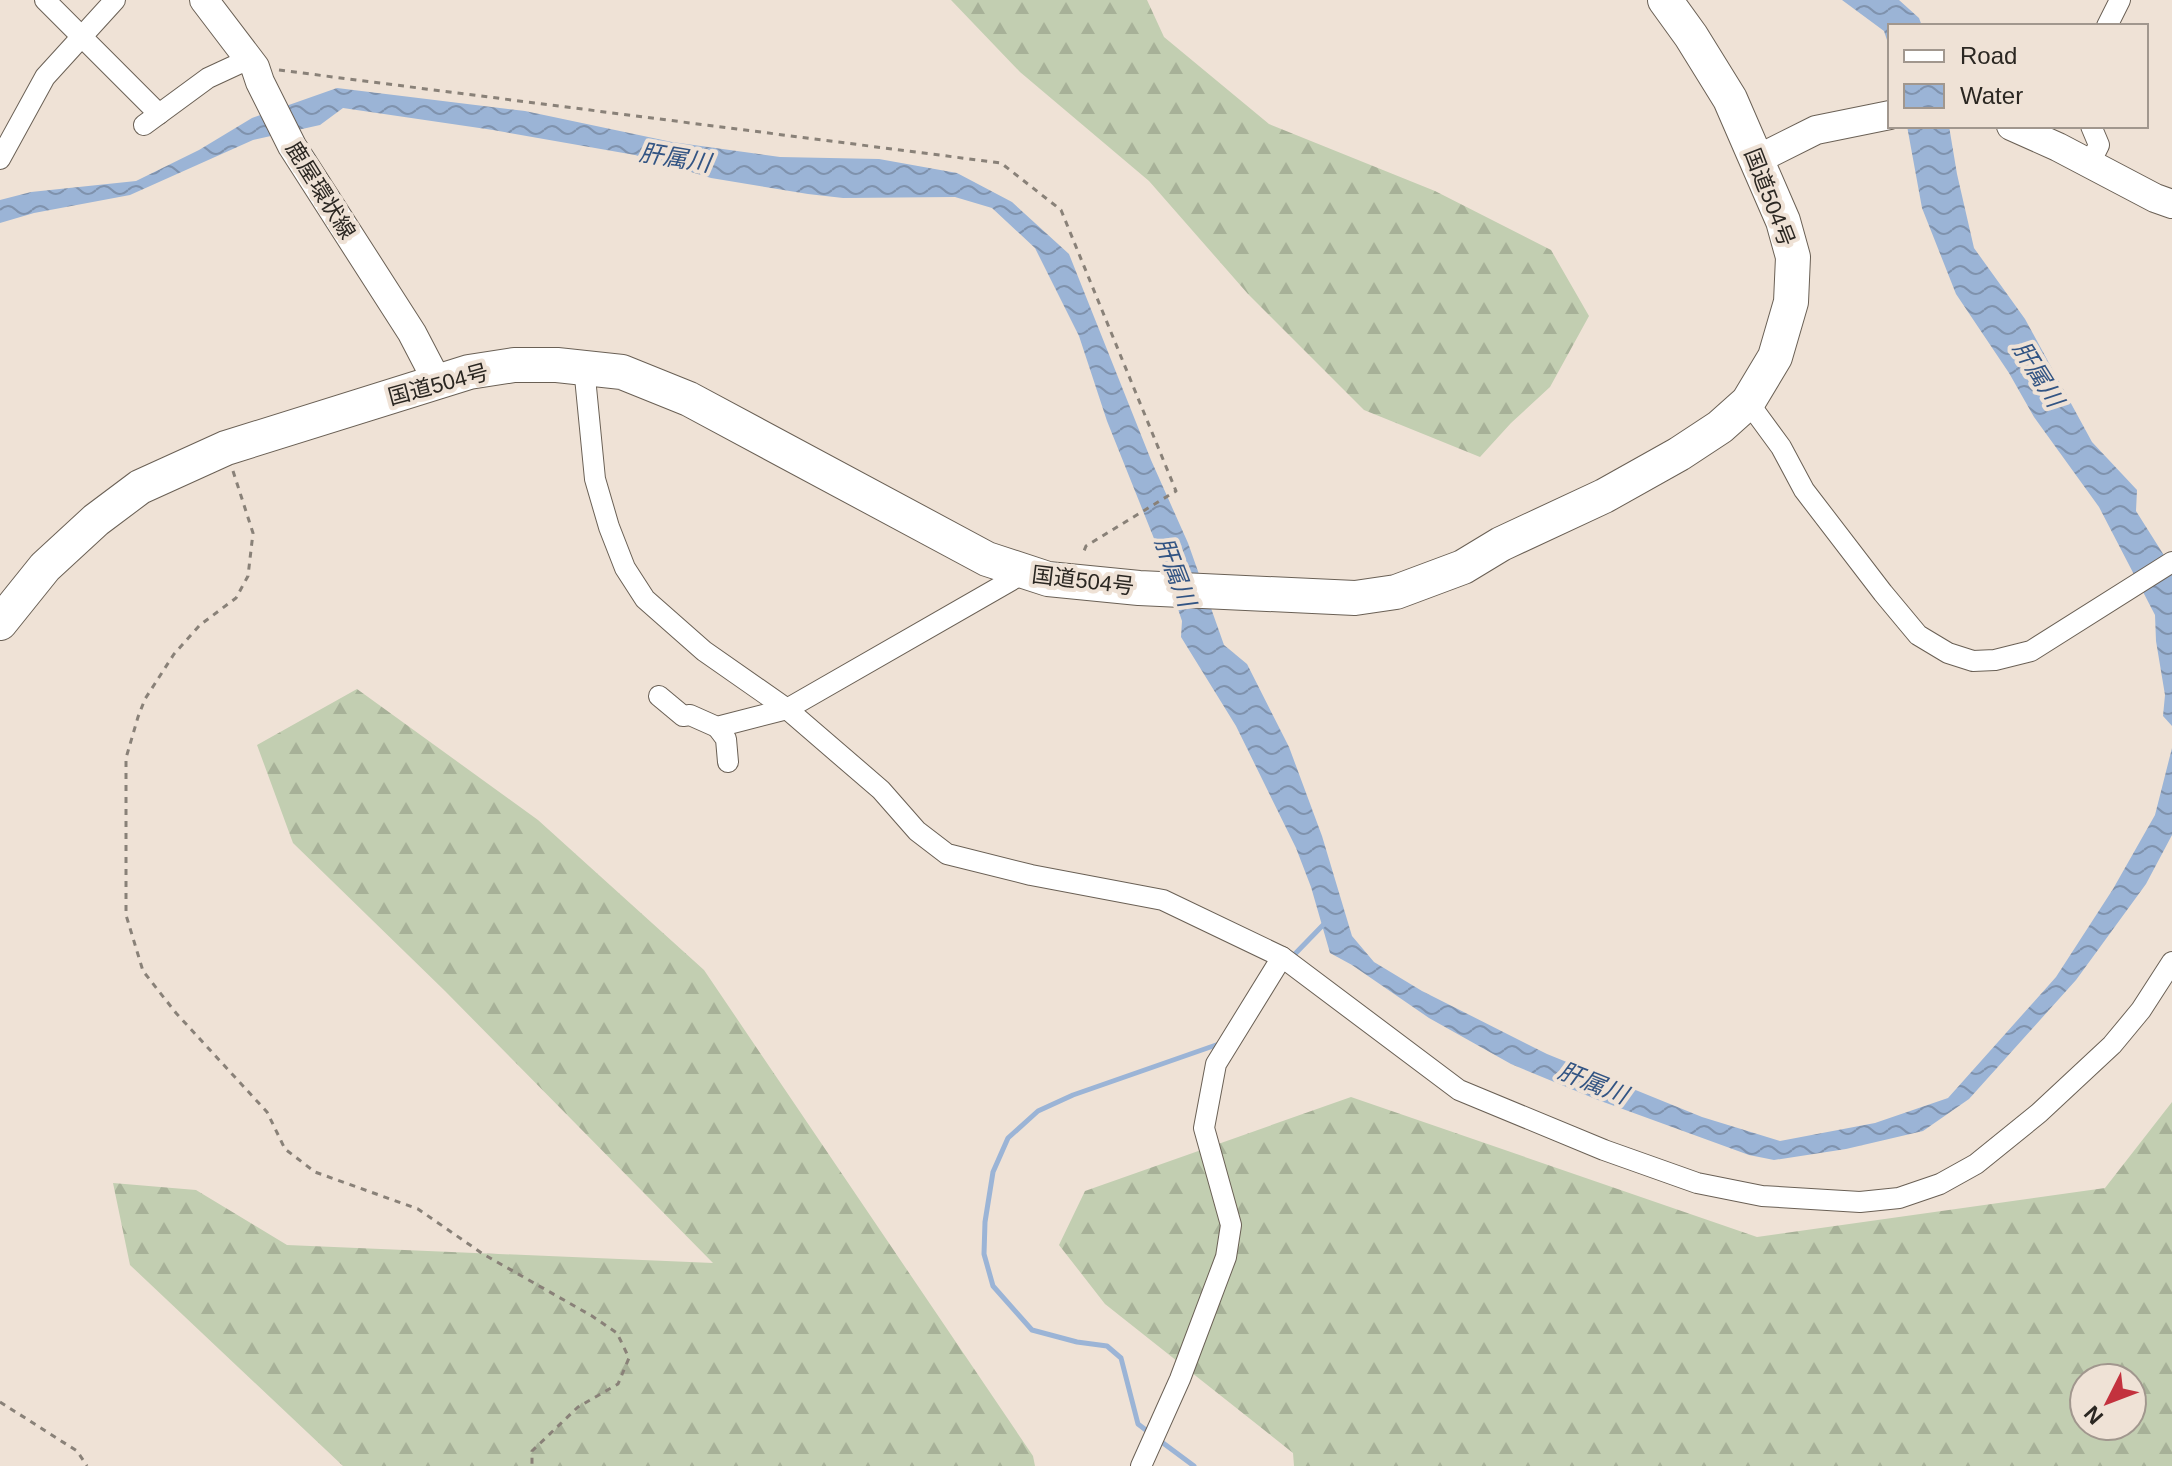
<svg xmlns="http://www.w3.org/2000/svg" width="2172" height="1466" font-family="Arial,'Noto Sans JP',sans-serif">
<defs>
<pattern id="forest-firs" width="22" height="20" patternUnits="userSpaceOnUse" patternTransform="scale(2)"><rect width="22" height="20" fill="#c2ceb1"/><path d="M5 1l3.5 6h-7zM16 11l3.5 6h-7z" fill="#a7b198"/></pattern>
<pattern id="water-waves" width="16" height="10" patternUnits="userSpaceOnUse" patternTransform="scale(2)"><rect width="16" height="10" fill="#9bb4d6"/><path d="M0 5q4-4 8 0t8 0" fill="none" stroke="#7f92ad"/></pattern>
</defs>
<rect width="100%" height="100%" fill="#efe2d6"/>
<!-- forest -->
<g fill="url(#forest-firs)" fill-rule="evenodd">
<polygon points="951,0 1147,0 1164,37 1269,124 1435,191 1551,250 1589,316 1550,387 1511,423 1480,457 1364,410 1248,294 1149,181 1020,72"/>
<polygon points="357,689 538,820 704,970 1033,1456 1035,1466 343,1466 130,1265 113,1183 196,1190 287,1245 713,1263 445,991 293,843 257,745"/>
<path d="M1351 1097 1757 1237 2105 1188 2172 1102V1466H1294L1293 1453 1105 1304 1059 1245 1085 1191ZM2084 1378H2132V1426H2084Z"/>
</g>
<!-- water -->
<g fill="url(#water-waves)">
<polygon points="1842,0 1899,0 1919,18 1922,26 1890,26 1890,49 1884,31"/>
<polygon points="337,88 525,111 672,142 780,157 879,159 957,173 1012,202 1069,254 1151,460 1188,543 1224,645 1247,664 1289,747 1322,836 1352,936 1374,962 1422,991 1547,1054 1702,1117 1780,1141 1875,1123 1948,1098 2056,977 2113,889 2155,815 2172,748 2172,835 2146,884 2076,980 1969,1099 1923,1131 1846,1149 1774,1160 1749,1155 1598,1100 1511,1064 1429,1018 1352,965 1330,953 1311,887 1296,848 1236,726 1181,637 1182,621 1157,546 1107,421 1079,336 1035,248 992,208 955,197 843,198 808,194 711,178 635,155 493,130 343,108 320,125 253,140 130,195 34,213 0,223 0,200 31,192 136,181 199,150 252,118"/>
<polygon points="1907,126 1949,126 1957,174 1974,248 2025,319 2092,442 2137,490 2136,511 2172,568 2172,726 2163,716 2165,695 2156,641 2155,615 2099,507 2034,417 2009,373 1956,294 1922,208"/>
</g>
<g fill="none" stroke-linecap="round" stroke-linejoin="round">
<!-- stream -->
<g stroke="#9bb4d6" stroke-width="5">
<polyline points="1290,959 1325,923"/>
<polyline points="1151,1434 1138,1424 1121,1358 1107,1346 1077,1342 1032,1330 993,1286 984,1254 985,1222 993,1172 1008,1138 1038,1111 1073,1095 1219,1044"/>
<polyline points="1159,1440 1194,1466"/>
</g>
<defs>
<g id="minor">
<polyline points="45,0 159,114"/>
<polyline points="2107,26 2120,0"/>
<polyline points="144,125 208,78 249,59"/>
<polyline points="0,159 45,77 115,0"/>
<polyline points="2090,163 2099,145 2091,126"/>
<polyline points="584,367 595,479 609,527 625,568 645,599 704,651 787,709 881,790 917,831 947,854 1031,875 1163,900 1282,957 1459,1090 1604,1150 1697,1183 1762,1196 1860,1202 1899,1198 1940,1184 1976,1164 2039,1113 2112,1045 2141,1010 2172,962"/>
<polyline points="1748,402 1781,447 1804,490 1883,593 1918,635 1948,653 1973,661 1995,660 2031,651 2172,562"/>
<polyline points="659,696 683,716 690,715 717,727 787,709 1024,573"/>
<polyline points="717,727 726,739 728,762"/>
<polyline points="1141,1466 1180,1379 1226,1257 1231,1225 1204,1128 1216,1064 1282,957"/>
</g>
<g id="secondary">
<polyline points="204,0 255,67 260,82 292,146 412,333 437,381"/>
<polyline points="2011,126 2058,147 2155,198 2172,204"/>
<polyline points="1756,160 1816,130 1890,115"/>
</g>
<polyline id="trunk" points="0,623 45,567 96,520 140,487 226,448 469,372 514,365 557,365 622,372 689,399 987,559 1048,579 1139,588 1355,598 1396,592 1463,567 1501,544 1604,496 1679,454 1720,427 1748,402 1775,357 1791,302 1793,257 1783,221 1730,99 1691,36 1665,0"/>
</defs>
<!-- minor casing -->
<use href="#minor" stroke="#6a6055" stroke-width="22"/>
<!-- secondary casing -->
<use href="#secondary" stroke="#6a6055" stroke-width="30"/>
<!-- trunk casing -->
<use href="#trunk" stroke="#6a6055" stroke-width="36"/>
<!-- path -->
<g stroke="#898178" stroke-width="3" stroke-dasharray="6 6" stroke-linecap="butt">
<polyline points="279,70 1001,163 1061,210 1176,491 1086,546 1082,556"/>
<polyline points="233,471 253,533 248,576 236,598 200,625 174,654 145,699 138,717 126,758 126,915 143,971 176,1013 267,1112 285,1149 315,1172 418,1209 483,1254 592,1316 617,1333 629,1358 618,1384 578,1407 532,1451 532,1466"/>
<polyline points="0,1402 77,1451 87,1466"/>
</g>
<!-- minor -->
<use href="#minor" stroke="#fff" stroke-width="20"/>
<!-- secondary -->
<use href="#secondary" stroke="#fff" stroke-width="28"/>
<!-- trunk -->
<use href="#trunk" stroke="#fff" stroke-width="34"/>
</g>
<g text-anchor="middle" stroke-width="8" stroke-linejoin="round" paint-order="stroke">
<!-- street labels -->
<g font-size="22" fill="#2b2722" stroke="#efe2d6">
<text transform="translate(321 190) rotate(58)" y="8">鹿屋環状線</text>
<text transform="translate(1770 197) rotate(69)" y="8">国道504号</text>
<text transform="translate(438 384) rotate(-15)" y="8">国道504号</text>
<text transform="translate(1083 580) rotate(7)" y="8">国道504号</text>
</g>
<!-- water labels -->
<g font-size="24" font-style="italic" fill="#325483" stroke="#efe2d6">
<text transform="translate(675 158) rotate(9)" y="8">肝属川</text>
<text transform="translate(2038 374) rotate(58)" y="8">肝属川</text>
<text transform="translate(1175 572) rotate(69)" y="8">肝属川</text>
<text transform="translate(1593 1083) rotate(22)" y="8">肝属川</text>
</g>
</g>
<!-- legend -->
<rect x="1888" y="24" width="260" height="104" fill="#efe2d6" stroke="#a1978e" stroke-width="2"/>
<rect x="1904" y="50" width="40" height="12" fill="#ffffff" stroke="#a1978e" stroke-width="2"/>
<text x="1960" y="64" font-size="24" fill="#2b2722">Road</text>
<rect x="1904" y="84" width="40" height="24" fill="url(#water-waves)" stroke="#a1978e" stroke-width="2"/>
<text x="1960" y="104" font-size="24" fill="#2b2722">Water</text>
<!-- north arrow -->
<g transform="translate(2108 1402) rotate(228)"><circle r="38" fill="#efe2d6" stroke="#a1978e" stroke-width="2"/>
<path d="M0-6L14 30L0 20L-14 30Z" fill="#c3323e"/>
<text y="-12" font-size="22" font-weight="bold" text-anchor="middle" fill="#2b2722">N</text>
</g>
</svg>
